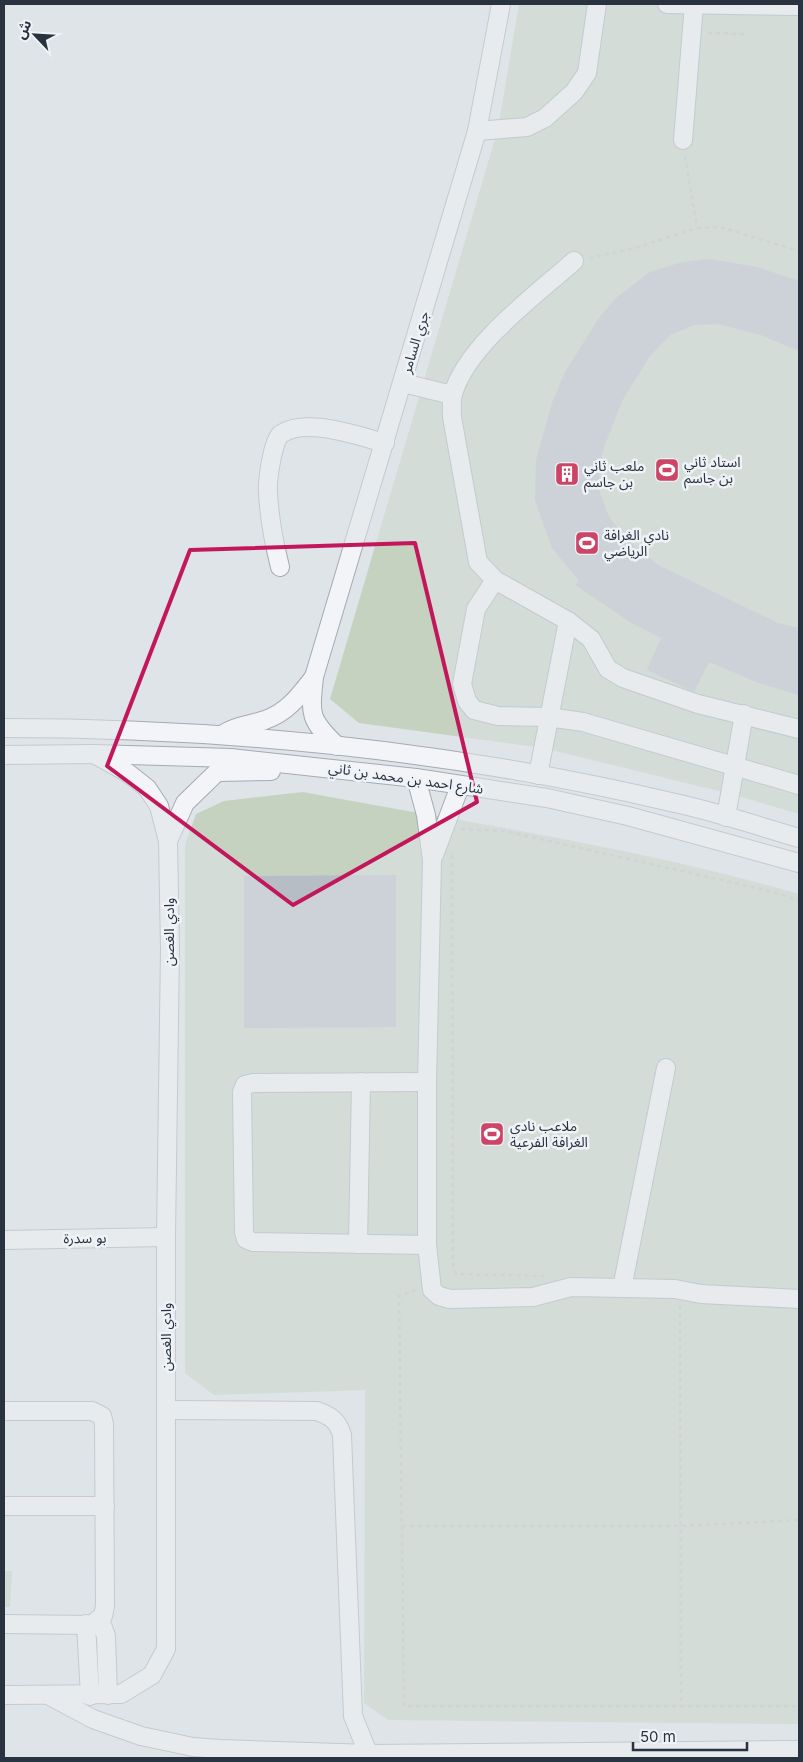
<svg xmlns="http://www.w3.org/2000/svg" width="803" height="1762" font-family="Inter,'Noto Sans Arabic',sans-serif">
<rect width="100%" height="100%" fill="#dfe4e8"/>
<!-- green -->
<g fill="#c6d2c0">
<polygon points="519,4 799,4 799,814 731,794 543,748 359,723 330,699 498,129"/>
<path d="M303 792C469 823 637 847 799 894V1724L388 1720 364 1703 365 1390 214 1395 185 1373V845L196 814 224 801Z"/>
<polygon points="4,1571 12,1571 10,1607 4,1607"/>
</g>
<!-- building -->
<g fill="#b6bdc5">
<polygon points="709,259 757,267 799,281 799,351 761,335 718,324 694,325 670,335 650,356 622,401 604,447 599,468 599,490 608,515 624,537 658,565 778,623 799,628 799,695 759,683 709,662 694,692 647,670 661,638 633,624 575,585 579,581 552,548 535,500 536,460 552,403 565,372 599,318 616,298 650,272 682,262"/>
<polygon points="396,875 396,1027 244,1028 244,876"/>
</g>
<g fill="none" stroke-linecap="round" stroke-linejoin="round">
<defs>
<g id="minor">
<polyline points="667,4 799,6"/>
<polyline points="477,131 527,127 545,118 574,92 587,73 597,4"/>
<polyline points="683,140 694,4"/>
<polyline points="403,383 452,395"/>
<path d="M280 567C274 543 269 516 268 492 267 481 273 439 281 434 306 417 358 436 385 443"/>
<polyline points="495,580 476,609 462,684 467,701 474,710 498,716 548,717 583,722 799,785"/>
<polyline points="568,621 591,639 608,669 623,678 698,704 799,729"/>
<path d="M4 728C229 728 455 751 675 803 717 812 758 826 799 838"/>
<path d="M225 733C237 725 251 725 265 720 287 713 300 695 314 677"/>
<path d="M337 746C309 719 310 715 314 677L477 131 501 4"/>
<polyline points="4,755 94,754 231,758 416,778 547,798 628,816 799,863"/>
<path d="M538 775 568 621 495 580 478 562 452 417C452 410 451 401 453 394 467 345 536 295 574 261"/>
<polyline points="416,778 426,815 432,860 427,1082 427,1245 432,1290 439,1296 450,1299 533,1297 571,1287 675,1289 701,1294 799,1299"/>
<polyline points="726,817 744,714"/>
<polyline points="168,841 185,803 217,772 271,771"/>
<polyline points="434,855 460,786"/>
<polyline points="427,1082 253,1083 245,1085 242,1092 244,1232 246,1239 253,1242 427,1245"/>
<polyline points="4,1240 166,1237"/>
<polyline points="358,1244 361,1082"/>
<polyline points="622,1288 666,1068"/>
<path d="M166 1410 317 1411C331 1416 338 1421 342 1435L353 1716 370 1758"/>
<polyline points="4,1411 92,1411 102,1416 104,1424 105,1606 103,1616 91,1625 4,1624"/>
<polyline points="4,1506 105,1506"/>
<polyline points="100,1620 106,1636 108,1695"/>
<polyline points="86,1624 90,1696"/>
<polyline points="4,1695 121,1694 152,1675 166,1649 166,1237 170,949 168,841 159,806 147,788 128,773 94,754"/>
<polyline points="50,1696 93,1719 141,1736 193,1747 220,1749 370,1754 799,1750"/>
</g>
</defs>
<!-- minor casing -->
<use href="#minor" stroke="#a4abb2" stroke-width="20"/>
<!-- path -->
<g stroke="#bdc2c7" stroke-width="2.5" stroke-dasharray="4 4" stroke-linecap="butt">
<polyline points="708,33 746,34"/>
<polyline points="685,156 697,228"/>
<polyline points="589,258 636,248 697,228 720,227 799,251"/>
<polyline points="461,829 505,831 774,892 799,901"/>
<polyline points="452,855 453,1265 456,1274 545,1276"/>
<polyline points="416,1290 399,1296 404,1706 799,1706"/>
<polyline points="680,1305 681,1706"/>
<polyline points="402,1526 679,1526 799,1520"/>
</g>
<!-- minor -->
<use href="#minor" stroke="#f2f4f7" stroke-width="18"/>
</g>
<!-- marked area -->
<path d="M0 0H803V1762H0ZM415 543 477 802 293 905 107 766 190 550Z" fill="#dfe4e8" fill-opacity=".55" fill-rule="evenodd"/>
<path fill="none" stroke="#c2185b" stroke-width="4" stroke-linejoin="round" d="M415 543 477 802 293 905 107 766 190 550Z"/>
<!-- icons -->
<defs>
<symbol id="stadium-square" viewBox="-11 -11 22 22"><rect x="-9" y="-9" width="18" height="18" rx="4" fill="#cc4566" stroke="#eff2f6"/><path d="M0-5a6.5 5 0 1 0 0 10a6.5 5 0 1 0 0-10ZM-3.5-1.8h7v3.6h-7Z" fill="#fff"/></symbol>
<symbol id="building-square" viewBox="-11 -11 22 22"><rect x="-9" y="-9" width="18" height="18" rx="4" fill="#cc4566" stroke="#eff2f6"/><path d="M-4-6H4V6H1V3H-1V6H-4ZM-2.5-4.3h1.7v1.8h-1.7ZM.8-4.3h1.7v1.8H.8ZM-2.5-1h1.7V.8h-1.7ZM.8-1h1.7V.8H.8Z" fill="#fff"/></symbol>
</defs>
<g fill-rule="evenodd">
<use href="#stadium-square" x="653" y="456" width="28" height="28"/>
<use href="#building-square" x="553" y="460" width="28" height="28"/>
<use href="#stadium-square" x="573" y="529" width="28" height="28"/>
<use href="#stadium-square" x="478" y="1120" width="28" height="28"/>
</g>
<g text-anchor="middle" stroke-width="5" stroke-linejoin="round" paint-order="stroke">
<!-- street labels -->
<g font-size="14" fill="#28333f" stroke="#eff2f6">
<text transform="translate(415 342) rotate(-73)" y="5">جري السامر</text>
<text transform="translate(406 778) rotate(8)" y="5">شارع احمد بن محمد بن ثاني</text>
<text transform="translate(169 932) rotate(-90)" y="5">وادي الغصن</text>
<text transform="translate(85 1238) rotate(-1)" y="5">بو سدرة</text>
<text transform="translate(166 1337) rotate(-90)" y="5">وادي الغصن</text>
</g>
<!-- poi labels -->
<g font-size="14" fill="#28333f" stroke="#eff2f6" text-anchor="start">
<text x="684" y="467">استاد ثاني<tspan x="684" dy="16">بن جاسم</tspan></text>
<text x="584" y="471">ملعب ثاني<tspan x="584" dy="16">بن جاسم</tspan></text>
<text x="604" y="540">نادي الغرافة<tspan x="604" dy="16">الرياضي</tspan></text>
<text x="510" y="1131">ملاعب نادي<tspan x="510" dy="16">الغرافة الفرعية</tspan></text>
</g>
</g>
<!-- border -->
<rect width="803" height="1762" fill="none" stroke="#28333f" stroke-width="10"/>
<!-- north arrow -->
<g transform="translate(35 35) rotate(295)" stroke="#eff2f6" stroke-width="4" paint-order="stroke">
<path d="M0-4L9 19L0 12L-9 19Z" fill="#28333f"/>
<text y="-8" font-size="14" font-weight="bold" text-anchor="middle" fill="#28333f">ش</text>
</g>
<!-- scale -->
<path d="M633 1742v8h114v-8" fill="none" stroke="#28333f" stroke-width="2.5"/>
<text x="640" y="1742" font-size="15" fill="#28333f" stroke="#eff2f6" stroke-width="4" paint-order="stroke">50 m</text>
</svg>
